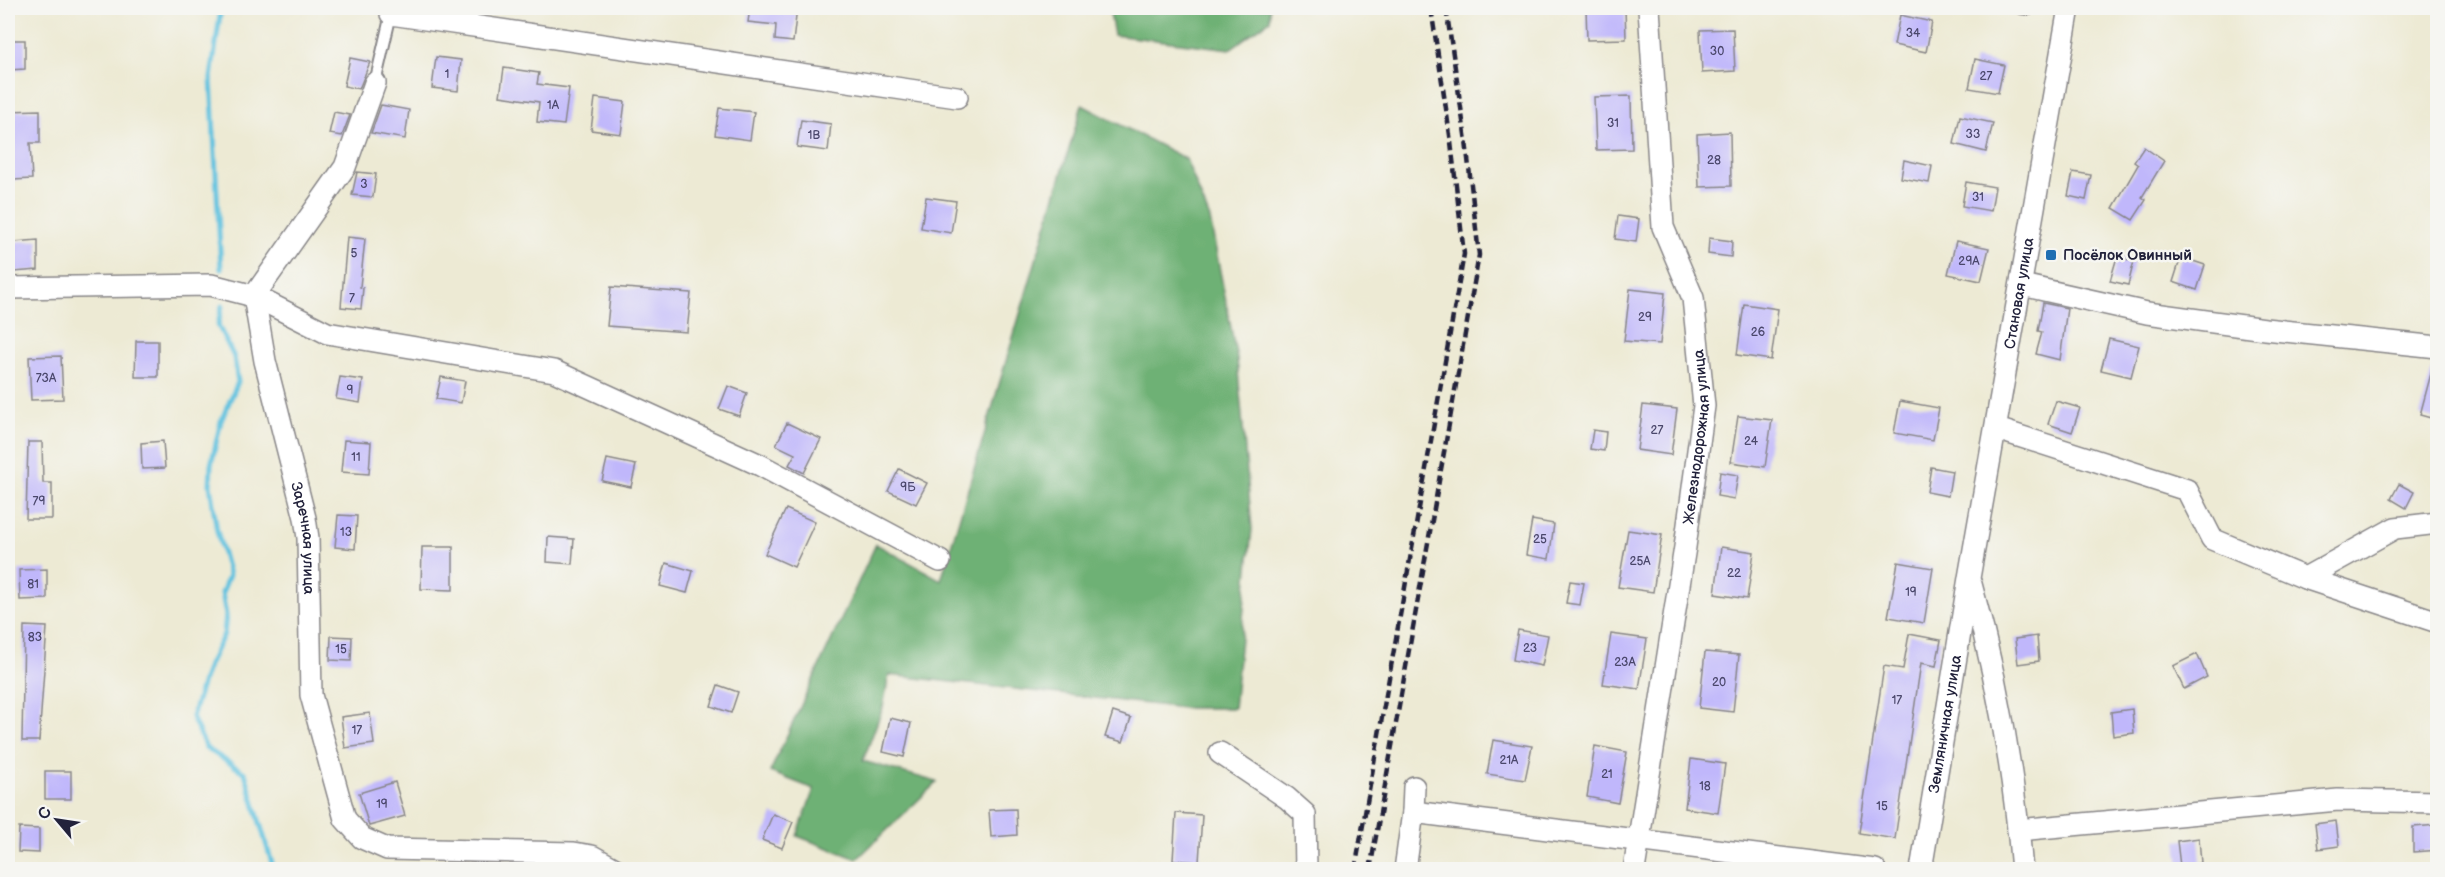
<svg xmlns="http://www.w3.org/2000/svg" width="2445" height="877" font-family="'Balsamiq Sans',sans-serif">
<rect width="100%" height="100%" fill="#f6f6f2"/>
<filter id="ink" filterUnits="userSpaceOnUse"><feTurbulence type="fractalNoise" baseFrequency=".0167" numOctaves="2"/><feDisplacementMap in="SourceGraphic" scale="12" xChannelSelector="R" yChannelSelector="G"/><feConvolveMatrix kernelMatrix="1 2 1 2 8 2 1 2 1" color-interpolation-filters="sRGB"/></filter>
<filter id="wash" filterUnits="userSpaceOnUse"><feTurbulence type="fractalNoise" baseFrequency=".008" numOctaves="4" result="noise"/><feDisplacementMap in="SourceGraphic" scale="24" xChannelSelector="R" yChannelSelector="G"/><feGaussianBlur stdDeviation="1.35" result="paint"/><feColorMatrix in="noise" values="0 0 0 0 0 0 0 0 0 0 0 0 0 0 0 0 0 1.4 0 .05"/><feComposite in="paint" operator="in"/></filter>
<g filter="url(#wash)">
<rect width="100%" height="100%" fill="#edead4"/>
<!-- forest -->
<g fill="#6eb175" stroke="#486a58" stroke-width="1.5">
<polygon points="1109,8 1270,8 1270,20 1230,49 1114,35"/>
<polygon points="1082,105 1186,159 1210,219 1237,359 1252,529 1234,708 1184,708 889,675 883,707 863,761 937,782 857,859 797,836 814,789 770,772 876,544 941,580"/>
</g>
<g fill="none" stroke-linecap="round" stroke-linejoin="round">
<!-- stream -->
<g stroke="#61c2df" stroke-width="5">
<polyline points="221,8 211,78 221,269"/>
<polyline points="222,306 218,325 234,357 238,382 221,421 211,465 210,485 217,531 229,575 222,593 226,615 224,634 206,671 192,717 206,748 245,773 274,870"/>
</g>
</g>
<g id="blocks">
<!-- building -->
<g fill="#c0b7fb">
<polygon points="750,8 797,8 793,42 775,40 776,25 748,22"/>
<polygon points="1586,8 1625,8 1626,39 1587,40"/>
<polygon points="1900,15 1932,22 1926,52 1894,45"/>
<polygon points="1733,29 1735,71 1702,73 1700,30"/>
<polygon points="8,40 25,40 25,69 8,70"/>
<polygon points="436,57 461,60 458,91 432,88"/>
<polygon points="350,58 370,62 359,89 344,86"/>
<polygon points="1975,59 2004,65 1998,93 1969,88"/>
<polygon points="504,68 539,73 537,84 569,88 564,125 537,122 539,102 500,96"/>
<polygon points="1631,96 1632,149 1596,150 1594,97"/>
<polygon points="595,98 625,102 621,134 591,130"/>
<polygon points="381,105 409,110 405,139 371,133"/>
<polygon points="719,108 754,112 750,140 715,135"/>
<polygon points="40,110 40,143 30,143 32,179 12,180 8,111"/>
<polygon points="334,112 350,115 342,136 329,134"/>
<polygon points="1960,116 1993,123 1986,152 1954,144"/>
<polygon points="801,120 831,124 828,151 797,147"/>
<polygon points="1730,132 1731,186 1699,187 1697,134"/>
<polygon points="2144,147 2164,161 2142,197 2146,200 2133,220 2113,208 2138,165 2134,162"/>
<polygon points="1904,160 1932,166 1929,183 1901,178"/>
<polygon points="357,172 376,174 373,197 352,195"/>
<polygon points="2073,172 2091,175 2086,200 2068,196"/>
<polygon points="1966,182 1995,187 1991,211 1962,206"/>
<polygon points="926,197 956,201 951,233 921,228"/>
<polygon points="1618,216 1639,219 1636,242 1615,239"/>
<polygon points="347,237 365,239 360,287 363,288 361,309 341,307"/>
<polygon points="1709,238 1732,241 1731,257 1708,254"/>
<polygon points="38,240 38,270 14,272 14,242"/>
<polygon points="1956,241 1989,248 1981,281 1948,274"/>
<polygon points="2117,257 2134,261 2128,285 2110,281"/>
<polygon points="2181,257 2205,265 2197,290 2173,282"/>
<polygon points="611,287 691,293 687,332 607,326"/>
<polygon points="1630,289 1665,293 1660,344 1624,341"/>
<polygon points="2043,303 2067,308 2060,360 2036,354 2042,332 2038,331"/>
<polygon points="1744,304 1778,309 1771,360 1737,355"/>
<polygon points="2109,339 2139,346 2131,377 2101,370"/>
<polygon points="136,341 158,341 158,377 135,377"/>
<polygon points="61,356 63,399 31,400 29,357"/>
<polygon points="2433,366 2438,367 2438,420 2420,415"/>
<polygon points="340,377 363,380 360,403 336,399"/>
<polygon points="441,377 465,381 461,403 436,399"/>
<polygon points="728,386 747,393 739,416 719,409"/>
<polygon points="1900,401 1939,408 1933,440 1894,433"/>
<polygon points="2056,401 2080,408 2072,432 2048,424"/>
<polygon points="1643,405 1677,409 1671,455 1637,450"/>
<polygon points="1738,416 1772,420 1765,467 1731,462"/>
<polygon points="787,423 821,439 804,473 789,465 795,454 776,445"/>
<polygon points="1593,430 1606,432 1604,451 1590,449"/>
<polygon points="344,440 371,442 369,474 341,472"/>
<polygon points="163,441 165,468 142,469 141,443"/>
<polygon points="28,442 42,442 43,483 52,483 52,519 26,519"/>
<polygon points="607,459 636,465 631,487 602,481"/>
<polygon points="1931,467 1952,471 1948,496 1927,492"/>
<polygon points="899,469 927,483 916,504 888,491"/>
<polygon points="1720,472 1738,475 1734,499 1717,496"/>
<polygon points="2399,484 2414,492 2406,508 2391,499"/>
<polygon points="786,509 815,522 794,567 765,554"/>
<polygon points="338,515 357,516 355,549 335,547"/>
<polygon points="1532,520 1554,524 1549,559 1526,555"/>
<polygon points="1628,530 1662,535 1653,592 1618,587"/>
<polygon points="548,537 574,539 572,564 547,562"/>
<polygon points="422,547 453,547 453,590 421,589"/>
<polygon points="1721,547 1754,552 1747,599 1715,594"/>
<polygon points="1898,562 1933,568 1924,623 1888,617"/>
<polygon points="666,563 693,571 687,593 660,586"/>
<polygon points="47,569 47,599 20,600 19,570"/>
<polygon points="1570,581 1584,583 1580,605 1566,603"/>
<polygon points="24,626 47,627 39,741 22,741"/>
<polygon points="1518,630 1548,635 1542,666 1513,660"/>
<polygon points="1611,634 1647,639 1639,689 1603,684"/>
<polygon points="1909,634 1941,640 1936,666 1921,663 1895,839 1859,833 1884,666 1903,669"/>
<polygon points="331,636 352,637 351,661 330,660"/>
<polygon points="2037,636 2039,661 2018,664 2015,639"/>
<polygon points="1705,652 1739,655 1733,712 1699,708"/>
<polygon points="2197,654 2207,677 2184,689 2173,666"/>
<polygon points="718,685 738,692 731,713 711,706"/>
<polygon points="2132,709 2134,733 2113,736 2111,712"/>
<polygon points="1113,712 1131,718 1123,742 1105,737"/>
<polygon points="370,713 374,744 345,748 341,717"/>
<polygon points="890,718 911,723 904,757 883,752"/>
<polygon points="1493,740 1532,746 1525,780 1487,774"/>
<polygon points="1595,746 1627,752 1618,803 1587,797"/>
<polygon points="1691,759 1725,764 1718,813 1685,808"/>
<rect x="45" y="771" width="26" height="28"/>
<polygon points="395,782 405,816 369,826 359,793"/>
<polygon points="1016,809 1017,835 991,837 989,810"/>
<polygon points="1176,813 1202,815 1199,862 1173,860"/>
<polygon points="773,814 793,822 782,848 762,840"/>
<polygon points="2336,821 2339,846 2318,849 2315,824"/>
<polygon points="2438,825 2438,850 2413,852 2413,827"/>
<polygon points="19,828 39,829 39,853 18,852"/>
<polygon points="2199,838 2201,863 2180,866 2177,841"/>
</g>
</g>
</g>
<g filter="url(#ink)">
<use href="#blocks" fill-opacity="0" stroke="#888688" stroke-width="1.5"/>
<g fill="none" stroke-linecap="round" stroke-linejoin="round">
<defs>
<g id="lane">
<polyline points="2020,8 2029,9"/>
<polyline points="375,83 391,14"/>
</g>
<g id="street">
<polyline points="392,8 391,14 957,97"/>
<path id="s1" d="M375 83 345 167 254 296 265 361 305 518 308 538 311 695 345 819 362 838 387 849 574 853 592 856 617 870"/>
<polyline points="2022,285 2147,313 2265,329 2438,347"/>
<polyline points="8,288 211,285 254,296 327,333 554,371 760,465 940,561"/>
<polyline points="1997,429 2187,490 2212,539 2305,578 2438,622"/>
<polyline points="2305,578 2395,528 2438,523"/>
<path d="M1971 584C1997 677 2014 773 2022 870"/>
<polyline points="1220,753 1287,798 1305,814 1306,870"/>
<polyline points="1414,787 1413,812 1875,870"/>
<polyline points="2018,830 2338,800 2438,802"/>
<polyline points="1405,870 1413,812"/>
<path id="s2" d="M1634 870 1685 547 1704 406 1693 298 1663 227 1649 8"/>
<path id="s3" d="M1921 870 1969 578 2069 8"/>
</g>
</defs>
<!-- lane casing -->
<use href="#lane" stroke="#888688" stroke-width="14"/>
<!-- street casing -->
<use href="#street" stroke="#888688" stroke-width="24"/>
<!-- lane -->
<use href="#lane" stroke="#fff" stroke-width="10"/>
<!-- street -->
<use href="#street" stroke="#fff" stroke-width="21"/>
<!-- rail -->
<g stroke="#22223b" stroke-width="4.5" stroke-dasharray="9 4.5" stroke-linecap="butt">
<polyline points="1355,870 1464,254 1451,142 1431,8"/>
<polyline points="1370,870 1479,255 1466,141 1446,8"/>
</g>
</g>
</g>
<!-- markers -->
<rect fill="#1f6fb2" stroke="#f6f6f2" stroke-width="2" x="2045" y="249" width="12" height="12" rx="3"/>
<g text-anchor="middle" stroke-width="5" stroke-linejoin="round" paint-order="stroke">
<!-- number labels -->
<g font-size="12" fill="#4a476b">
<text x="1913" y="37">34</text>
<text x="1717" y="55">30</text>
<text x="447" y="78">1</text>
<text x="1986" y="80">27</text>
<text x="553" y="109">1А</text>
<text x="1613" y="127">31</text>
<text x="1973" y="138">33</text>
<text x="814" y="139">1В</text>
<text x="1714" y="164">28</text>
<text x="364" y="188">3</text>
<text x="1978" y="201">31</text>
<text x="354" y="257">5</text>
<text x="1969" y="265">29А</text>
<text x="352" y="302">7</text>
<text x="1645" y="321">29</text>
<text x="1758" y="336">26</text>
<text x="46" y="382">73А</text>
<text x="350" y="394">9</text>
<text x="1657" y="434">27</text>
<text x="1751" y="445">24</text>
<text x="356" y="461">11</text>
<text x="908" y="491">9Б</text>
<text x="39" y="505">79</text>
<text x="346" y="536">13</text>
<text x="1540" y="543">25</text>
<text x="1640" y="565">25А</text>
<text x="1734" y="577">22</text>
<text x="33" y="588">81</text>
<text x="1911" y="596">19</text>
<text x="35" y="641">83</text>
<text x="1530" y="652">23</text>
<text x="341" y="653">15</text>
<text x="1625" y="666">23А</text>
<text x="1719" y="686">20</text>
<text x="1897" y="704">17</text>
<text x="357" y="734">17</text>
<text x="1509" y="764">21А</text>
<text x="1607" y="778">21</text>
<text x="1705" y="790">18</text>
<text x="382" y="808">19</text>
<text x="1882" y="810">15</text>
</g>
<!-- poi labels -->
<g font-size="15" font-weight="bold" fill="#22223b" stroke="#f6f6f2" text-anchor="start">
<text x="2063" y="260">Посёлок Овинный</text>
</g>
<!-- street labels -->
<g font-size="15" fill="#22223b" stroke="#f6f6f2">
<text dy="5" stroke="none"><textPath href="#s3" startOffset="585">Становая улица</textPath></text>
<text dy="5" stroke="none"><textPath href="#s2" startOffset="438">Железнодорожная улица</textPath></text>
<text dy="5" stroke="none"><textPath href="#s1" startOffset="495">Заречная улица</textPath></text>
<text dy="5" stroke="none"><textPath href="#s3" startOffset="148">Земляничная улица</textPath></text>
</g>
</g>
<!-- margin -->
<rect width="2445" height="877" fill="none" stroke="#f6f6f2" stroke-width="30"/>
<!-- north arrow -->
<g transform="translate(57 820) rotate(299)" stroke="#f6f6f2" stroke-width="4.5" paint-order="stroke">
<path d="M0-4.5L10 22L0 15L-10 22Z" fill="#22223b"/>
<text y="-9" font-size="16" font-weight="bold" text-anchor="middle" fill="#22223b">С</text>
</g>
</svg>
